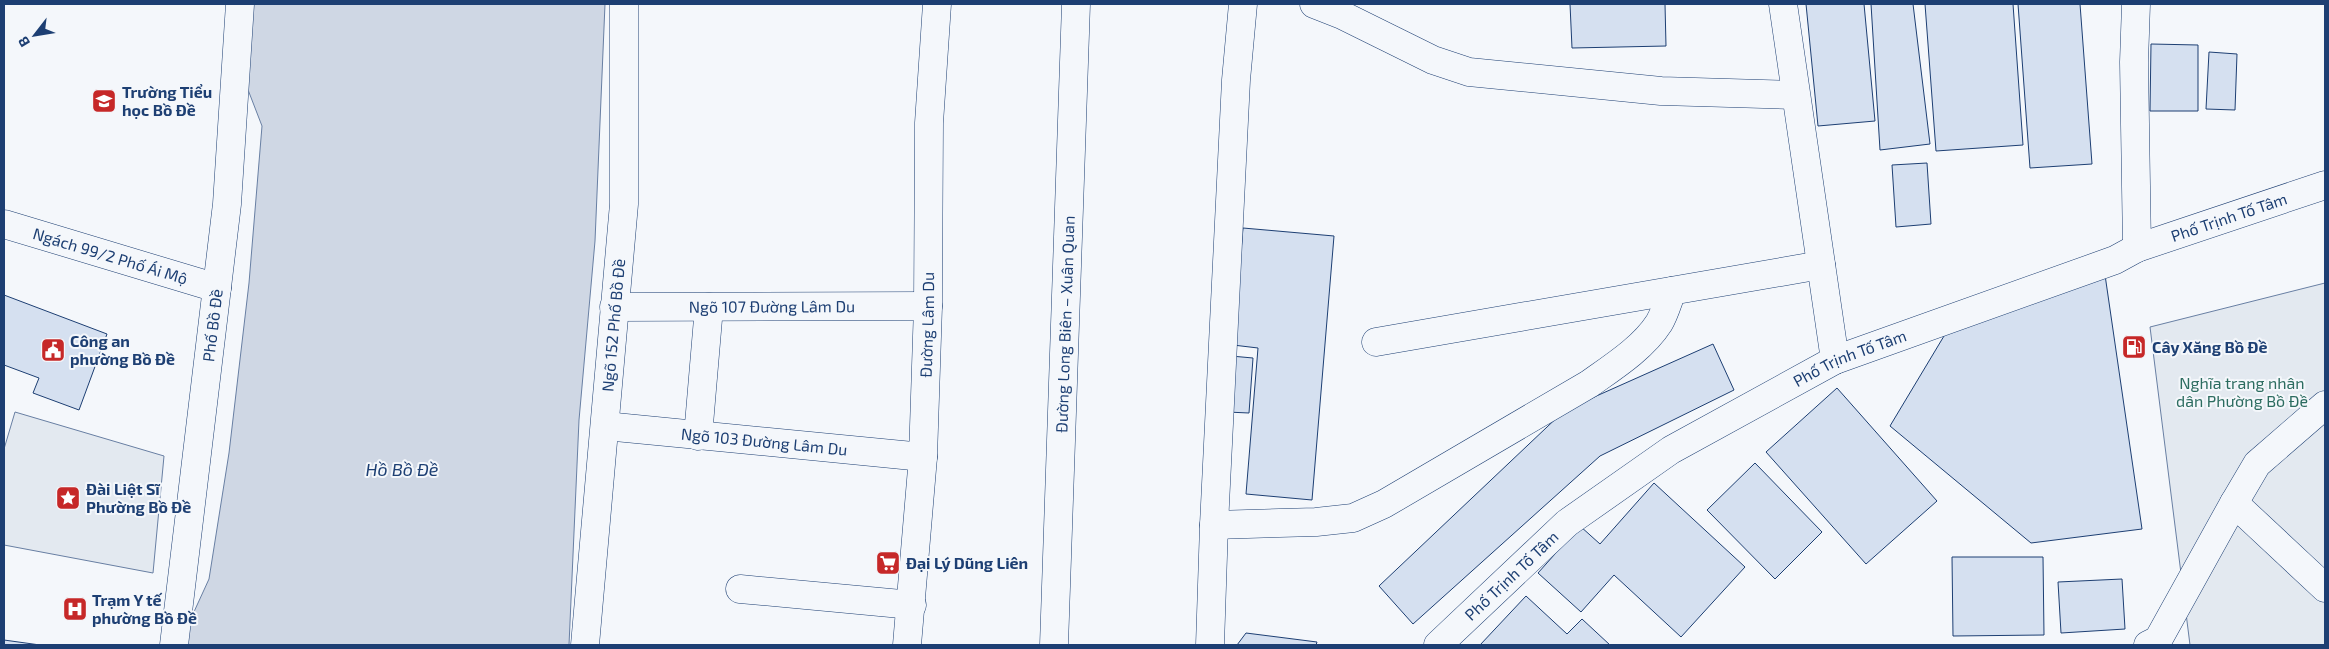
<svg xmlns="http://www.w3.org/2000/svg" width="2329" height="649" font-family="'Exo 2',sans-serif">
<rect width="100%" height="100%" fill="#f4f7fb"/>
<!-- green -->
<g fill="#e3e9f0" stroke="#687fa3">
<polygon points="2325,283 2325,645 2190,645 2150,327"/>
<polygon points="15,412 164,456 153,573 4,545 4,449"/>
</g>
<!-- water -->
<polygon fill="#cfd7e4" stroke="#687fa3" points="252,4 605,4 595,241 579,420 569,645 181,645 182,638 209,579 229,453 249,283 262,126 245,82"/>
<!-- building -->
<g fill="#d5e0f0" stroke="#1d3f73">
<polygon points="1570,4 1665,4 1666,46 1572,48"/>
<polygon points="1806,4 1864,4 1875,121 1818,126"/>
<polygon points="1871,4 1913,4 1930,144 1880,150"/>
<polygon points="1925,4 2013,4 2023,145 1936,151"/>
<polygon points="2018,4 2080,4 2092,164 2030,168"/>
<polygon points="2151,44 2198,45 2198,111 2150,111"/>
<polygon points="2209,52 2237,54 2235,110 2206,109"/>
<polygon points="1927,163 1931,224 1896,227 1892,165"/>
<polygon points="1243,228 1334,236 1312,500 1246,494 1258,348 1233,345"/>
<polygon points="2104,268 2142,529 2031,543 1890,426 1950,326"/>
<polygon points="4,295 107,334 79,410 33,393 39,378 4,365"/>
<polygon points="1713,344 1734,390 1600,456 1413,624 1379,586 1565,410"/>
<polygon points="1231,356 1253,358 1249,413 1227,412"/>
<polygon points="1837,388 1937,501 1866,564 1766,452"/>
<polygon points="1755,463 1822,532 1775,579 1707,510"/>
<polygon points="1654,483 1745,567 1681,637 1614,575 1581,612 1538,573 1580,526 1600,544"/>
<polygon points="1952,557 2043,557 2044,635 1953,636"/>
<polygon points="2122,579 2125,629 2061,633 2058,582"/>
<polygon points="1526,596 1567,634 1582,619 1610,645 1480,645"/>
<polygon points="1246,633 1317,642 1316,645 1237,645"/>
<polygon points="4,640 40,645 4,645"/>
</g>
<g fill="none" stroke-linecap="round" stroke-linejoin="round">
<defs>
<g id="minor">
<polyline points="1314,4 1342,15 1433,60 1469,72 1661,91 1795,95"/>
<polyline points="1783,4 1835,360"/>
<polyline points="2136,4 2134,62 2137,248"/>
<path id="s1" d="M4 224 217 288"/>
<path id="s2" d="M614 307 928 306"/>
<polyline points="1376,342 1821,265"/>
<path id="s3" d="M605 426 923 457"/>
<polyline points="698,436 709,307"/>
<polyline points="2234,503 2257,464 2325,405"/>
<path d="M1214 525 1316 522 1353 518 1384 504 1589 384C1613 367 1643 348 1659 323 1665 313 1668 301 1672 291"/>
<polyline points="740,589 912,605"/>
<path id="s4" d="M174 645 227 204 240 4"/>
<path id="s5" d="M585 645 624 204V4"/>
<path id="s6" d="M907 645 923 457 928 306 929 123 937 4"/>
<polyline points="1210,645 1214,525 1236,80 1243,4"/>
<path id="s7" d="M1438 645 1567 523 1671 450 1835 360 2115 260 2137 248 2325 185"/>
<polyline points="2148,645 2158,640 2234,503 2325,588"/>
</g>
<g id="major">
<path id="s8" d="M1054 645 1076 4"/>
</g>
</defs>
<!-- minor casing -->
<use href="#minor" stroke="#1d3f73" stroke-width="29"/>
<!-- major casing -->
<use href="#major" stroke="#1d3f73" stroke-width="29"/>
<!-- minor -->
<use href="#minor" stroke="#f4f7fb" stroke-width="28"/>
<!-- major -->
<use href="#major" stroke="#f4f7fb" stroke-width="28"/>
</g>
<!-- icons -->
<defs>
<symbol id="school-square" viewBox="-11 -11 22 22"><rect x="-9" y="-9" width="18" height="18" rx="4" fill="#c62828" stroke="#f4f7fb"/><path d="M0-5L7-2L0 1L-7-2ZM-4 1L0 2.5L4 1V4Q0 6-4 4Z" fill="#fff"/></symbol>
<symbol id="fuel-square" viewBox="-11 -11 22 22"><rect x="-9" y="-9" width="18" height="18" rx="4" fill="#c62828" stroke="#f4f7fb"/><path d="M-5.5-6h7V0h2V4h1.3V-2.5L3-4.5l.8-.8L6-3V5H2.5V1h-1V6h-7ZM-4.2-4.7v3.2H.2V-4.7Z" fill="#fff"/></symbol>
<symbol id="civic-square" viewBox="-11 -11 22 22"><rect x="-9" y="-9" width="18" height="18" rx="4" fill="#c62828" stroke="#f4f7fb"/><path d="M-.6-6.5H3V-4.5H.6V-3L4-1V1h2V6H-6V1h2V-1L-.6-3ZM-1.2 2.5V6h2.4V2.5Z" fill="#fff"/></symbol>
<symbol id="sight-square" viewBox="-11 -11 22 22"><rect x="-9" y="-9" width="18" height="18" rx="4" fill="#c62828" stroke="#f4f7fb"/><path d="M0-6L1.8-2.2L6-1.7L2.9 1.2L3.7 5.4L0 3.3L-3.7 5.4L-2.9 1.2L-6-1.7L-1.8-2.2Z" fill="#fff"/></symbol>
<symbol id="supermarket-square" viewBox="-11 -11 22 22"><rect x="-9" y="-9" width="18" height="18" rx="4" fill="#c62828" stroke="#f4f7fb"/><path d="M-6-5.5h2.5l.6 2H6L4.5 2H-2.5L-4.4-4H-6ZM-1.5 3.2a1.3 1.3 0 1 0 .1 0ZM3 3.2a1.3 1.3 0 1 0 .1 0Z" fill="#fff"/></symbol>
<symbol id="hospital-square" viewBox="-11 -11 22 22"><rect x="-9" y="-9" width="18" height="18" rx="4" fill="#c62828" stroke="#f4f7fb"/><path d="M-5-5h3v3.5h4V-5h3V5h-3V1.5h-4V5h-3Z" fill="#fff"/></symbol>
</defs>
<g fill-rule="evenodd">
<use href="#school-square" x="90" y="87" width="28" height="28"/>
<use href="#fuel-square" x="2120" y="333" width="28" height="28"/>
<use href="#civic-square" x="39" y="336" width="28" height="28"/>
<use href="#sight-square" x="54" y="484" width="28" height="28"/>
<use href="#supermarket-square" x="874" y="549" width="28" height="28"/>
<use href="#hospital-square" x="61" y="595" width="28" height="28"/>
</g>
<g text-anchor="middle" stroke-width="4" stroke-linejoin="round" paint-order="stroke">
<!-- poi labels -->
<g font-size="16" font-weight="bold" fill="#1d3f73" stroke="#f4f7fb" text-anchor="start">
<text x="122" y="98">Trường Tiểu<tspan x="122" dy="18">học Bồ Đề</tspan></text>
<text x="70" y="347">Công an<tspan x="70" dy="18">phường Bồ Đề</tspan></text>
<text x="2152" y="353">Cây Xăng Bồ Đề</text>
<text x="86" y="495">Đài Liệt Sĩ<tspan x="86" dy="18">Phường Bồ Đề</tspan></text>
<text x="906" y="569">Đại Lý Dũng Liên</text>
<text x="92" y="606">Trạm Y tế<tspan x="92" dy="18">phường Bồ Đề</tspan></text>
</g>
<!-- street labels -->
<g font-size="16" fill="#1d3f73" stroke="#f4f7fb">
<text dy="6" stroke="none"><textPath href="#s7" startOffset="911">Phố Trịnh Tố Tâm</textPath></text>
<text dy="6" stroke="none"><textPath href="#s1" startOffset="111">Ngách 99/2 Phố Ái Mộ</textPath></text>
<text dy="6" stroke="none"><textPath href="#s2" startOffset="158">Ngõ 107 Đường Lâm Du</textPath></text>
<text dy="6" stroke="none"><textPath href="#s8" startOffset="321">Đường Long Biên – Xuân Quan</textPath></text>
<text dy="6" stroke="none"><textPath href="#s4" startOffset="322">Phố Bồ Đề</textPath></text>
<text dy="6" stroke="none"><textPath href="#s5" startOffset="321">Ngõ 152 Phố Bồ Đề</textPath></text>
<text dy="6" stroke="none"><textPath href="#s6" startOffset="321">Đường Lâm Du</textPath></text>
<text dy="6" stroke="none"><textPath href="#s7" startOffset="506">Phố Trịnh Tố Tâm</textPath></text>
<text dy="6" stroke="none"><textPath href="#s3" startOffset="160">Ngõ 103 Đường Lâm Du</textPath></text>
<text dy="6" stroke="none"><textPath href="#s7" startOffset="101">Phố Trịnh Tố Tâm</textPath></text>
</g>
<!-- park labels -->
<g font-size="16" fill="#2c6c60" stroke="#f4f7fb">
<text x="2242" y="389">Nghĩa trang nhân<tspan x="2242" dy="18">dân Phường Bồ Đề</tspan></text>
</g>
<!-- water labels -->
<g font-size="18" font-style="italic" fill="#1d3f73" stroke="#f4f7fb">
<text x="402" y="476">Hồ Bồ Đề</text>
</g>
</g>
<!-- border -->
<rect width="2329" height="649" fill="none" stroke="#1d3f73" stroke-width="10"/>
<!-- north arrow -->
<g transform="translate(35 35) rotate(239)" stroke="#f4f7fb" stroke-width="4" paint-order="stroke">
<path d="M0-4L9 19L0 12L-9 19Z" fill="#1d3f73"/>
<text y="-8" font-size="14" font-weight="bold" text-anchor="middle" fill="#1d3f73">B</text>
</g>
</svg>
